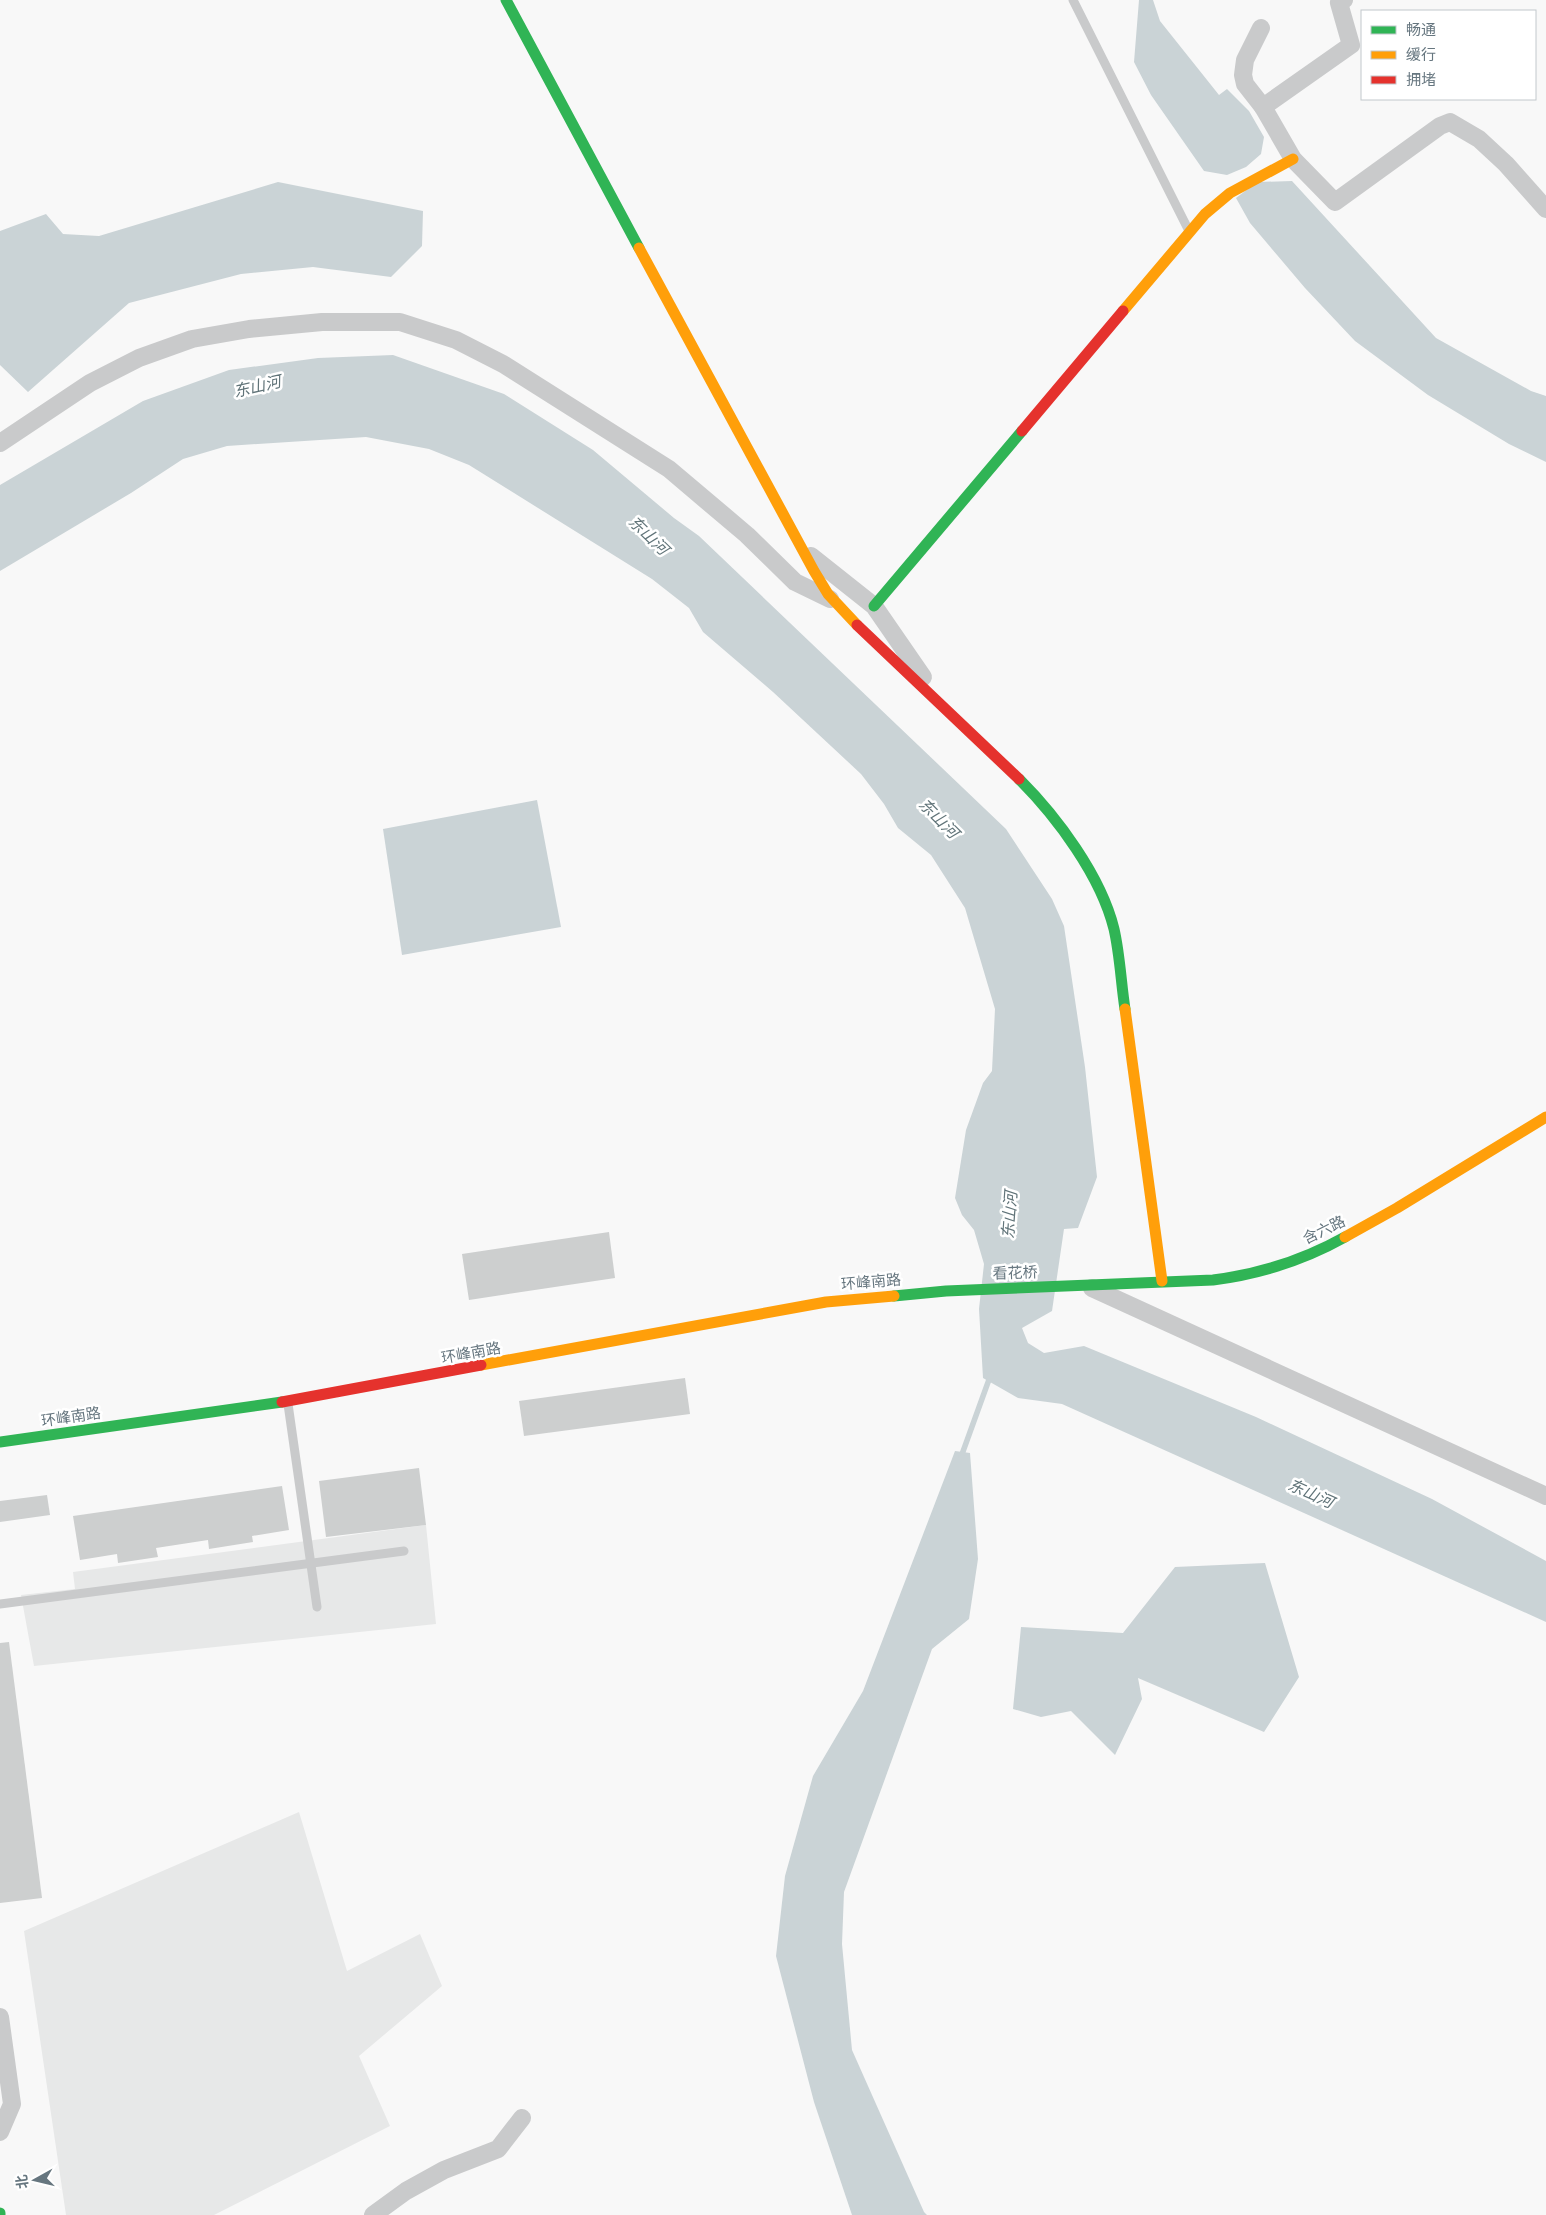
<svg xmlns="http://www.w3.org/2000/svg" width="1546" height="2215" font-family="'PT Sans Narrow','Noto Sans SC',sans-serif">
<rect width="100%" height="100%" fill="#f8f8f8"/>
<!-- built -->
<g fill="#e7e8e8">
<polygon points="426,1525 436,1624 34,1666 21,1595 75,1589 73,1572"/>
<polygon points="299,1812 347,1971 420,1934 442,1986 359,2056 390,2126 214,2215 66,2215 24,1931"/>
</g>
<!-- water -->
<g fill="#cad3d6">
<polygon points="1139,0 1153,0 1160,21 1219,95 1227,89 1249,111 1264,137 1261,154 1246,167 1227,175 1204,171 1151,95 1134,62"/>
<polygon points="1292,181 1436,338 1531,391 1546,396 1546,462 1509,444 1428,395 1355,341 1305,288 1250,223 1236,198 1257,182"/>
<polygon points="278,182 423,211 422,246 391,277 313,267 241,274 129,303 28,392 0,365 0,231 46,214 63,234 99,236"/>
<polygon points="393,355 504,394 593,450 674,518 699,536 1006,829 1052,899 1064,926 1085,1067 1097,1177 1078,1228 1064,1229 1052,1311 1022,1328 1028,1343 1044,1353 1084,1346 1256,1417 1432,1499 1546,1561 1546,1622 1062,1404 1018,1398 983,1378 979,1309 984,1264 974,1230 962,1215 955,1198 966,1130 983,1083 992,1071 995,1009 965,908 931,855 898,828 884,804 861,774 773,692 703,632 689,608 652,579 469,465 429,449 366,437 227,446 183,459 131,493 0,571 0,485 143,401 229,370 318,358"/>
<polygon points="537,800 561,927 402,955 383,829"/>
<polygon points="955,1451 970,1453 978,1559 969,1619 932,1649 844,1892 842,1944 852,2050 924,2212 927,2215 852,2215 814,2102 776,1956 785,1876 813,1776 863,1691"/>
<polygon points="1265,1563 1299,1677 1264,1732 1138,1678 1142,1699 1115,1755 1071,1711 1041,1717 1013,1709 1021,1627 1123,1633 1175,1567"/>
</g>
<g fill="none" stroke-linecap="round" stroke-linejoin="round">
<!-- stream -->
<polyline stroke="#cad3d6" stroke-width="5.5" points="961,1457 991,1374"/>
</g>
<!-- building -->
<g fill="#cdcfcf">
<polygon points="609,1232 615,1278 469,1300 462,1254"/>
<polygon points="685,1378 690,1414 524,1436 519,1401"/>
<polygon points="419,1468 426,1525 326,1537 319,1481"/>
<polygon points="282,1486 289,1530 252,1536 253,1542 209,1549 208,1540 156,1548 158,1557 118,1563 117,1554 80,1560 73,1516"/>
<polygon points="47,1495 50,1515 0,1522 0,1501"/>
<polygon points="9,1642 42,1898 0,1903 0,1643"/>
</g>
<g fill="none" stroke-linecap="round" stroke-linejoin="round">
<!-- lane -->
<g stroke="#c9cacb" stroke-width="9">
<polyline points="1073,0 1188,229"/>
<polyline points="288,1404 317,1607"/>
<polyline points="0,1604 404,1551"/>
</g>
<!-- street -->
<g stroke="#c9cacb" stroke-width="18">
<polyline points="1261,28 1245,60 1243,75 1245,84 1263,107 1293,159 1335,202 1440,126 1450,122 1479,139 1506,164 1546,209"/>
<polyline points="1263,107 1351,45 1339,3 1344,0"/>
<polyline points="0,443 90,383 139,358 192,339 249,329 322,322 400,322 456,340 503,364 669,469 747,535 795,582 830,599"/>
<polyline points="811,556 874,606 923,677"/>
<polyline points="1092,1288 1546,1496"/>
<polyline points="0,2017 12,2104 0,2132"/>
<polyline points="373,2215 406,2191 444,2170 498,2149 522,2118"/>
</g>
<!-- fast -->
<g stroke="#30b455" stroke-width="11">
<polyline points="506,0 639,248"/>
<polyline points="874,606 1022,431"/>
<path d="M1019 779C1057 817 1101 876 1114 929 1120 955 1121 983 1125 1009"/>
<path d="M894 1296 946 1291 1213 1280C1260 1274 1304 1260 1345 1237"/>
<polyline points="0,1442 282,1402"/>
<polyline points="0,2213 0,2215"/>
</g>
<!-- slow -->
<g stroke="#ff9f0a" stroke-width="11">
<polyline points="639,248 814,571 828,594 857,625"/>
<polyline points="1123,311 1205,214 1230,193 1293,159"/>
<polyline points="1125,1009 1162,1281"/>
<polyline points="1345,1237 1397,1208 1546,1117"/>
<polyline points="481,1365 826,1302 894,1296"/>
</g>
<!-- jam -->
<g stroke="#e5322d" stroke-width="11">
<polyline points="1022,431 1123,311"/>
<polyline points="857,625 1019,779"/>
<polyline points="282,1402 481,1365"/>
</g>
</g>
<g text-anchor="middle" stroke-width="5" stroke-linejoin="round" paint-order="stroke">
<!-- street labels -->
<g font-size="15" fill="#66767f" stroke="#fff">
<text transform="translate(1324 1230) rotate(-26)" y="5">含六路</text>
<text transform="translate(1015 1273) rotate(-2)" y="5">看花桥</text>
<text transform="translate(871 1282) rotate(-5)" y="5">环峰南路</text>
<text transform="translate(471 1353) rotate(-10)" y="5">环峰南路</text>
<text transform="translate(71 1417) rotate(-8)" y="5">环峰南路</text>
</g>
<!-- water labels -->
<g font-size="16" font-style="italic" fill="#617479" stroke="#fff">
<text transform="translate(257 386) rotate(-13)" y="6">东山河</text>
<text transform="translate(649 535) rotate(44)" y="6">东山河</text>
<text transform="translate(939 818) rotate(45)" y="6">东山河</text>
<text transform="translate(1009 1215) rotate(-86)" y="6">东山河</text>
<text transform="translate(1311 1493) rotate(24)" y="6">东山河</text>
</g>
</g>
<!-- legend -->
<rect x="1361" y="10" width="175" height="90" fill="#ffffff" stroke="#c2c8cc"/>
<rect x="1371" y="26" width="25" height="8" fill="#30b455" stroke="#c2c8cc"/>
<text x="1406" y="35" font-size="15" fill="#66767f">畅通</text>
<rect x="1371" y="51" width="25" height="8" fill="#ff9f0a" stroke="#c2c8cc"/>
<text x="1406" y="60" font-size="15" fill="#66767f">缓行</text>
<rect x="1371" y="76" width="25" height="8" fill="#e5322d" stroke="#c2c8cc"/>
<text x="1406" y="85" font-size="15" fill="#66767f">拥堵</text>
<!-- north arrow -->
<g transform="translate(35 2180) rotate(262)" stroke="#ffffff" stroke-width="4" paint-order="stroke">
<path d="M0-4L9 19L0 12L-9 19Z" fill="#66767f"/>
<text y="-8" font-size="14" font-weight="bold" text-anchor="middle" fill="#66767f">北</text>
</g>
</svg>
